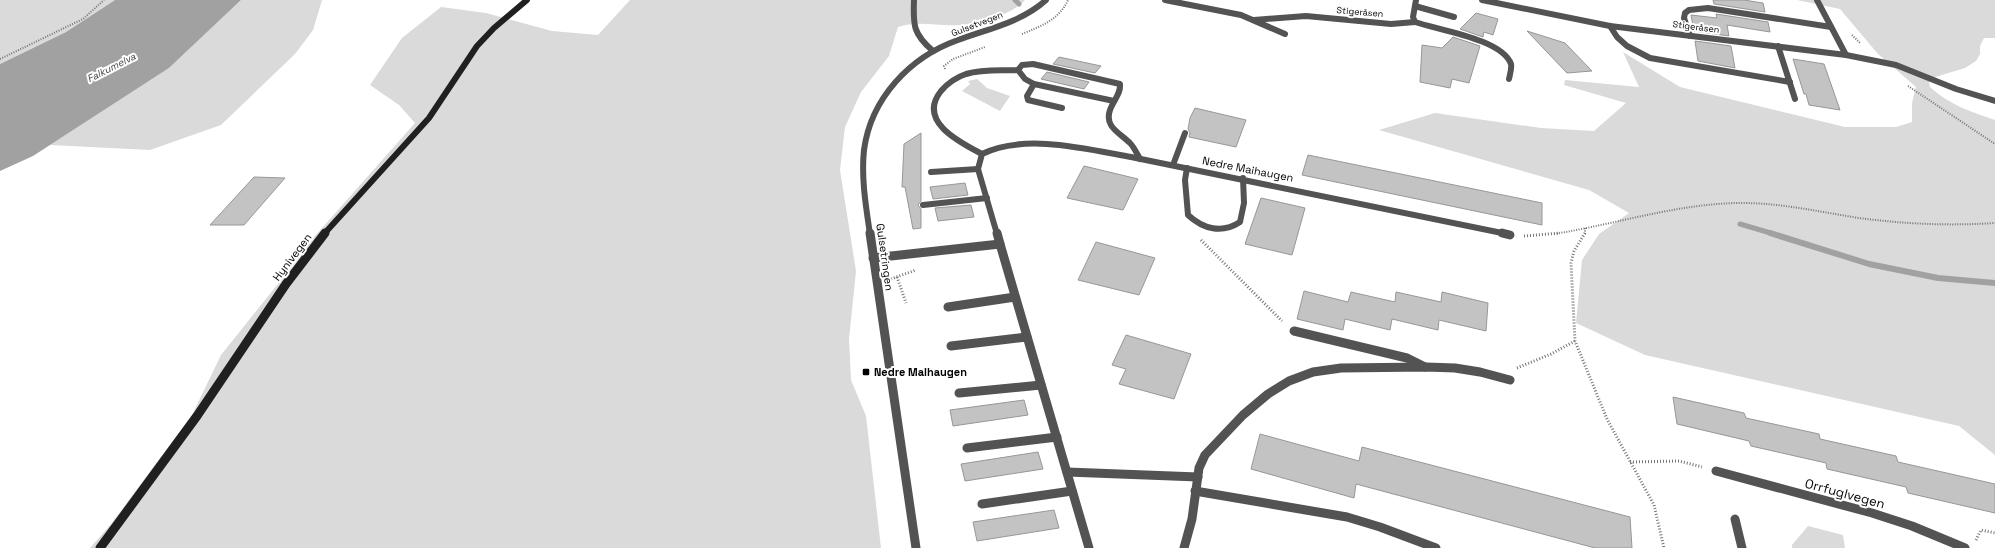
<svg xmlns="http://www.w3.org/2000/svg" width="1995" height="548" font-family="'Space Grotesk',sans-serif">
<rect width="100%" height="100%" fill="#fff"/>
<!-- green -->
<g fill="#dadada">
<polygon points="0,0 115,0 66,32 0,64"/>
<polygon points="241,0 322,0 313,30 295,54 221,125 150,150 50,145 169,68"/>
<path d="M630 0H1025C1012 15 979 23 960 25 939 27 918 20 898 27L889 56 861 92 845 127 840 170 856 271 849 339 851 380 866 416 881 548H90L111 524 192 415 221 355 301 255 299 254 415 123 399 105 370 85 402 38 441 7 486 13 552 31 598 35Z"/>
<path d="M1797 0H1995V38H1984L1980 46V54L1976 61 1965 68 1932 78 1929 82 1930 87C1950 105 1969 111 1995 120V455L1959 426 1645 355 1576 323 1582 260 1599 234 1629 213 1589 190 1379 130 1435 113 1541 128 1594 131 1626 103 1564 85 1565 80 1639 87 1623 52 1680 87 1845 127H1896L1912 122V103L1916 87 1878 54 1840 9Z"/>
<polygon points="977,79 987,88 1010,96 1000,111 962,91 970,84 968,81"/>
<polygon points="1808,526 1843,535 1845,548 1792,548 1792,545"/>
</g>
<!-- water -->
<polygon fill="#a1a1a1" points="115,0 241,0 169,68 33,156 0,171 0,64 66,32"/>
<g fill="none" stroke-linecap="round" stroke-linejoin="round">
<!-- stream-far1 -->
<g stroke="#a1a1a1" stroke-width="5">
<polyline points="1015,0 1019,4"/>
<polyline points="1740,224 1774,234"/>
</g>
<!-- stream -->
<polyline stroke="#a1a1a1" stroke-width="6" points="1770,233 1869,264 1938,278 1995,283"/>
</g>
<!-- building -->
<g fill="#c3c3c3" stroke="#979797">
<polygon points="1713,0 1744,0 1763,3 1765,12 1714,4"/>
<polygon points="1476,13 1498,19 1493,35 1484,32 1483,37 1460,29"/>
<polygon points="1716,14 1768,22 1770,32 1727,25 1729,36 1694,31 1691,15 1717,18"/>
<polygon points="1527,31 1565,43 1592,71 1567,73"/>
<polygon points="1453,37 1480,46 1469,83 1452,79 1450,88 1420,82 1422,45 1442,48"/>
<polygon points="1695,41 1731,46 1735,68 1698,61"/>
<polygon points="1059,57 1101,66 1095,73 1053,64"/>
<polygon points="1793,59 1824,64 1840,110 1809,105 1806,94 1804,94"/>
<polygon points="1047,72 1089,82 1084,89 1041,79"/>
<polygon points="1195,108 1246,120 1236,147 1189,137 1190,133 1188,129 1190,118"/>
<polygon points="921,133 921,201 918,205 921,209 921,228 913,229 905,187 902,187 904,144"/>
<polygon points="1308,155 1542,203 1542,225 1302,175"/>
<polygon points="1084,166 1138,179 1123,210 1067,198"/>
<polygon points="254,177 285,178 244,225 210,225"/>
<polygon points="965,183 968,195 933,199 930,187"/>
<polygon points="1261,198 1305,208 1292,255 1245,244"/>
<polygon points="971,205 974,217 938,221 935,208"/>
<polygon points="1096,242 1155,258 1139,295 1078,280"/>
<polygon points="1304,291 1348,302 1351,292 1395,302 1396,292 1441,302 1442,292 1488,303 1486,331 1439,320 1438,330 1392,319 1390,330 1345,319 1343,330 1297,319"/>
<polygon points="1126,335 1191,354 1174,399 1119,384 1126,369 1112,365"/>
<polygon points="1673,397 1744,413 1746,418 1819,434 1820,439 1896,456 1898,462 1995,484 1995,513 1908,493 1906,487 1827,469 1826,463 1751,446 1749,441 1677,424"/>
<polygon points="1024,400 1028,415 953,426 950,410"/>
<polygon points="1260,434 1359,461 1362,447 1630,517 1632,548 1595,548 1356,484 1354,498 1251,469"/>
<polygon points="1038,452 1043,469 965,481 961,464"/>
<polygon points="1054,510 1059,528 977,541 973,522"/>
</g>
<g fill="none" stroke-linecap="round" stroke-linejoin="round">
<!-- path-far1 -->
<g stroke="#757575" stroke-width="2" stroke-dasharray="1 1.5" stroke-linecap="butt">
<path d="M1022 34C1041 26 1059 20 1068 0"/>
<polyline points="1852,35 1860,43"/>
<polyline points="0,59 83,19 104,0"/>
<polyline points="945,69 944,66 953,59 985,47"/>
<polyline points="1908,86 1995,144"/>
<polyline points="1585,228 1585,234"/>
<path d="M1554 234C1617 224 1679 203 1742 203 1782 203 1820 212 1859 218 1904 224 1949 226 1995 223"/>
</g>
<!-- path -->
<g stroke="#757575" stroke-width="3" stroke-dasharray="1 2" stroke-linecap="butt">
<polyline points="1585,233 1574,251 1571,263 1575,341 1607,419 1654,505 1664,548"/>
<polyline points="1524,236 1560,233"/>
<polyline points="1201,240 1282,321"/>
<polyline points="897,277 906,303"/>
<polyline points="891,279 916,270"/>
<polyline points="1517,368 1551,354 1575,341"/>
<polyline points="1630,462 1679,461 1702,467"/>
<polyline points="1976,540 1981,530 1995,533"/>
</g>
<!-- service-far1 -->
<g stroke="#535353" stroke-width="6">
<polyline points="1415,6 1454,17"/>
<polyline points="1610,26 1617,37 1627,46 1650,58 1790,82"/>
<polyline points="1690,36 1684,18 1685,13 1689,10 1708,8 1831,27"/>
<polyline points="1778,46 1795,99"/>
<polyline points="1846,55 1896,65 1956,89 1995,101"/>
<polyline points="1034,84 1027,96 1028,100 1062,108"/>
<path d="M1114 101 1034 84 1025 79 1018 70 1022 65 1033 64 1120 84C1121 94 1113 101 1110 110 1104 127 1120 133 1130 143 1134 147 1137 154 1140 159"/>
<path d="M982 154C959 142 917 121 941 91 947 84 957 77 966 74 983 69 1001 71 1018 70"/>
<polyline points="1173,165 1185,133"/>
<polyline points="931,172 978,169"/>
<polyline points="923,205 987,198"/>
</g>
<!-- service -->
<g stroke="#535353" stroke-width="9">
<polyline points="948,307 1015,297"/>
<polyline points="951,346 1027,337"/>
<polyline points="959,393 1041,385"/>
<polyline points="967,448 1057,437"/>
<polyline points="982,504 1072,491"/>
<polyline points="1735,519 1742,548"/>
</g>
<!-- minor-far1 -->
<g stroke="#535353" stroke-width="6">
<polyline points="1165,0 1241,15 1285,34"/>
<path d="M1416 0 1413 17 1415 22C1438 30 1502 39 1511 64 1512 68 1510 74 1509 79"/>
<polyline points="1482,0 1610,26 1846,55 1817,0"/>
<polyline points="1254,20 1306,16 1391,24 1415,22"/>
<path d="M1187 168 1185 180 1188 215C1203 229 1222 234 1240 222L1244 203 1243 178"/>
<path d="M997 234 978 169 982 154C1024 133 1087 149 1131 157L1507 234"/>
</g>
<!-- minor -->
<g stroke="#535353" stroke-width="9">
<polyline points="997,233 1000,244"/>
<polyline points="1502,233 1510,235"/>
<polyline points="873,258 1000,244 1089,548"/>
<polyline points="1294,331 1407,358 1425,367"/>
<polyline points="1716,471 1872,513 1912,526 1965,548"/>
<polyline points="1067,472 1198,477"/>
<polyline points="1195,491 1347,517 1380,527 1436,548"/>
<polyline points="1184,548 1192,519 1199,468 1205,455 1243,415 1268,394 1289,381 1313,372 1341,368 1426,367 1455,368 1480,372 1510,380"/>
</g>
<!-- tertiary-far1 -->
<g stroke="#535353" stroke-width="6">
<path d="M914 0C913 25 913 34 933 51"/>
<path d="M870 234C866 207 861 178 864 150 871 98 910 57 958 40 988 29 1022 22 1046 0"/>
</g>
<!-- tertiary -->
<polyline stroke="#535353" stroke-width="9" points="870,233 916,548"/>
<!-- secondary-far1 -->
<polyline stroke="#202020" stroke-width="6" points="324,234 429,118 477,46 494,28 527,0"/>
<!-- secondary -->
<polyline stroke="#202020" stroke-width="9" points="100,548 197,416 286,284 325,233"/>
</g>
<!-- markers -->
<rect fill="#000" stroke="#fff" stroke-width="1.5" x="862" y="368" width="8" height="8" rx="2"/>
<g text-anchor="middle" stroke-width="4" stroke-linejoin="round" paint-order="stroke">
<!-- far-street labels -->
<g font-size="9" fill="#000" stroke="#fff">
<text transform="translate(1360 12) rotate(5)" y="3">Stigeråsen</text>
<text transform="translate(977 24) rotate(-21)" y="3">Gulsetvegen</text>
<text transform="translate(1696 27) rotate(7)" y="3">Stigeråsen</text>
</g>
<!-- far-water labels -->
<g font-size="10" font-style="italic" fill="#424242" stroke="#fff">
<text transform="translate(111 67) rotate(-27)" y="4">Falkumelva</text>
</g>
<!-- street labels -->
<g font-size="11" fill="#000" stroke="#fff">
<text transform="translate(1248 169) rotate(11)" y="4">Nedre Maihaugen</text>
<text transform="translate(292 257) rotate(-53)" y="4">Hynivegen</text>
<text transform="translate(885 257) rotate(82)" y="4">Gulsetringen</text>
</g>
<!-- poi labels -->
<g font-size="11" font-weight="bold" fill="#000" stroke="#fff" text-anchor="start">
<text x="874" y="376">Nedre Maihaugen</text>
</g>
<!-- near-street labels -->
<g font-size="13" fill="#000" stroke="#fff">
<text transform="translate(1845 493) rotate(15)" y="5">Orrfuglvegen</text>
</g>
</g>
</svg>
